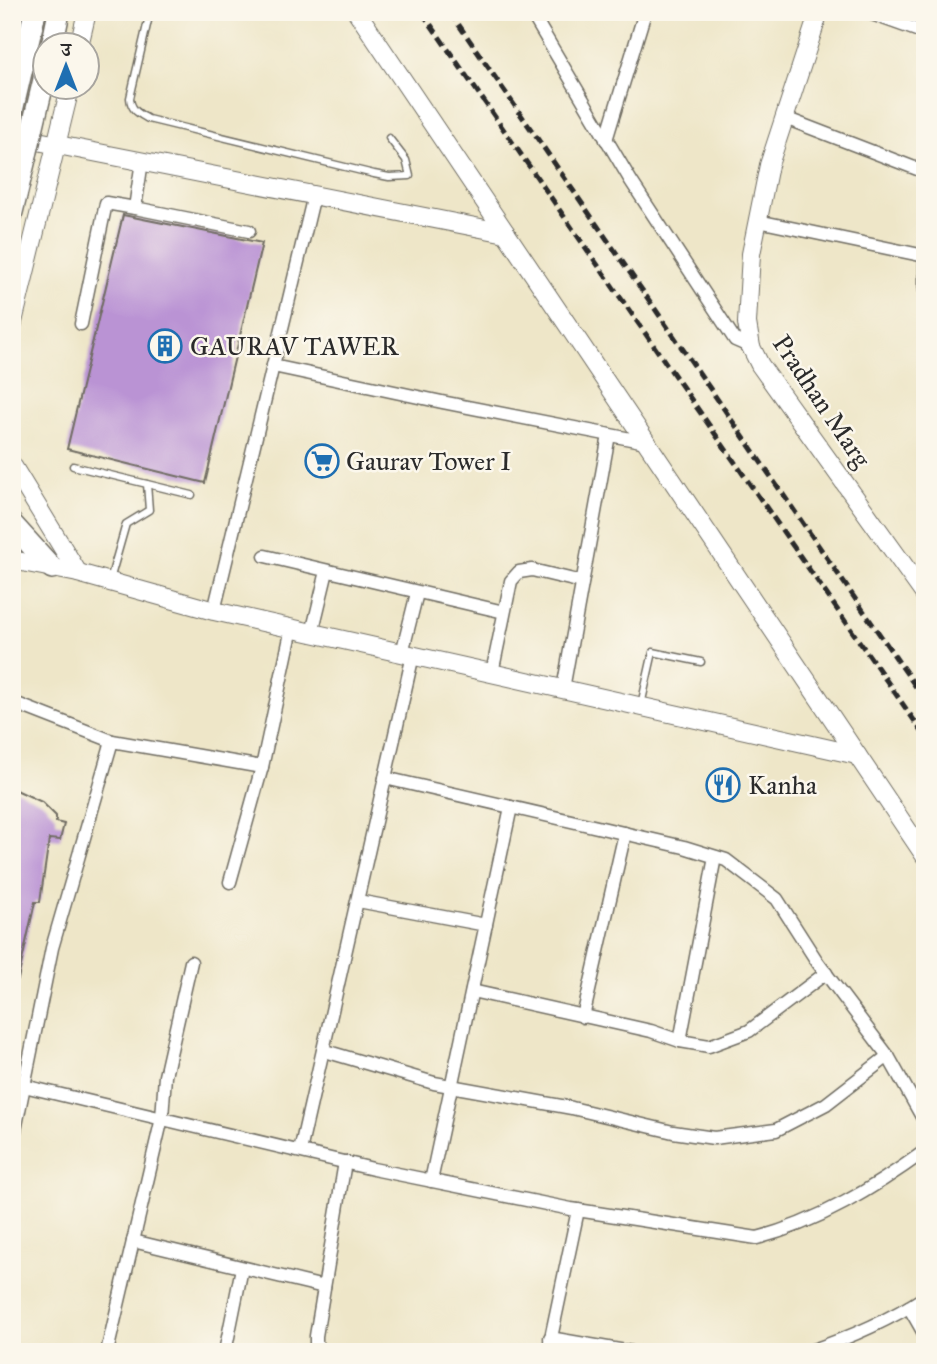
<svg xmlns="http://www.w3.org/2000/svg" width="937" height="1364" font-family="'IM FELL Great Primer','Noto Serif Devanagari',serif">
<rect width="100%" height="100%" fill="#fbf7ec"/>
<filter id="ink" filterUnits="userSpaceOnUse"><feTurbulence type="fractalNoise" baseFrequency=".0143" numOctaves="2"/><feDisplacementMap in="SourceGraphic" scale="14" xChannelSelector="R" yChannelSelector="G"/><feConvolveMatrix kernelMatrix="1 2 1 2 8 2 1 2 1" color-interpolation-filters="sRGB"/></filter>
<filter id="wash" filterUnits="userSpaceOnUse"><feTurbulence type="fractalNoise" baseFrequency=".00686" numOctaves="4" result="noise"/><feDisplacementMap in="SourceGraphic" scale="28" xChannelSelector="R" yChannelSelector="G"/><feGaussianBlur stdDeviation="1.57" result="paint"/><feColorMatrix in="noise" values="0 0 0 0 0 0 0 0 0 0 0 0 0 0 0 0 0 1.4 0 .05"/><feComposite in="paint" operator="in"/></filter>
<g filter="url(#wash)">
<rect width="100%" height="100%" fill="#eee6c8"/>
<g id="blocks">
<!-- building -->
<g fill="#ba93d4">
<polygon points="123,215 262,243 205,483 67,449"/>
<polygon points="12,788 42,802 56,816 56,822 64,824 60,840 49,839 40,902 35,902 18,979 12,978"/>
</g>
</g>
</g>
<g filter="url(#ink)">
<use href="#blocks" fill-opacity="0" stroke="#6f6c62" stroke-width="2"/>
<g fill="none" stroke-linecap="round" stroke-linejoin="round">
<defs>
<g id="lane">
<path d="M150 12 130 98C131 110 138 113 148 119L374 174 389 177 410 176 406 160 389 138"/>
<polyline points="73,466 147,484 149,510 126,524 110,580"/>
<polyline points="147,484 192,495"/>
<polyline points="641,705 653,652 701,662"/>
</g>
<g id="street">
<polyline points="531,12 631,181 735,340 751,347"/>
<polyline points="866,12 925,33"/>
<polyline points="785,118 925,172"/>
<polyline points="606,140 645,12"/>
<polyline points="135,208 249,231"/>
<polyline points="758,221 925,256"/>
<polyline points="925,263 925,291"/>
<polyline points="81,324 106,203 135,208 142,161"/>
<polyline points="273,366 442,402 646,442"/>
<polyline points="265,556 504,612"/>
<polyline points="214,611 314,195"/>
<polyline points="312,633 327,571"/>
<polyline points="402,653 417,593"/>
<polyline points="492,673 511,581 519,572 532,570 582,582"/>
<polyline points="563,689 609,435"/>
<polyline points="12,702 112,741"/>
<polyline points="385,778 684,847 726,860 777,899 818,963 888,1056 925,1122"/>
<polyline points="230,882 262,767 292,628"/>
<polyline points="358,901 486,925"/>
<polyline points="472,991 651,1031 680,1041 709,1046 749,1031 826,973"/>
<polyline points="583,1017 625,833"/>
<polyline points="680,1041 715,857"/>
<polyline points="325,1051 434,1083 572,1108 673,1132 714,1138 776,1130 826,1104 888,1056"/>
<path d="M24 1086 373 1169 571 1209 757 1238C818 1222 874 1188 925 1151"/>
<polyline points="12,1145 52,948 112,741 262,767"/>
<polyline points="300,1151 413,655"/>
<polyline points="431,1181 511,807"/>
<polyline points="133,1241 324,1287"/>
<polyline points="909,1307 925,1335"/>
<polyline points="550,1338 631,1352"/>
<polyline points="107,1352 162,1118 165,1076 191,962"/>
<polyline points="225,1352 242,1268"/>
<polyline points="316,1352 316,1336 345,1162"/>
<polyline points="548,1352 578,1210"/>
<path d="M807 1352C849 1338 888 1321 925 1297"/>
</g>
<g id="secondary">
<polyline points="357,12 925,856"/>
<polyline points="819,12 769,165 751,254 747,323 751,347 760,365 925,595"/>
<polyline points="79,46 87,12"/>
<polyline points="12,136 506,233"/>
<polyline points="12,326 70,88"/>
<polyline points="12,465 78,573"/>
<polyline points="12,560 78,573 214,611 857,755"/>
</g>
<g id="primary">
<polyline points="52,46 59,12"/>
<polyline points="12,111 35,12"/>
<polyline points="12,212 27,151"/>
<polyline points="12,524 52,568"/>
</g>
</defs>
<!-- lane casing -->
<use href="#lane" stroke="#6f6c62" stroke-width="9"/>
<!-- street casing -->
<use href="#street" stroke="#6f6c62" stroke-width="15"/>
<!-- secondary casing -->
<use href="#secondary" stroke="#6f6c62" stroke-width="20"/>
<!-- primary casing -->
<use href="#primary" stroke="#6f6c62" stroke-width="24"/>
<!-- lane -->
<use href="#lane" stroke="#fff" stroke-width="6"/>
<!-- street -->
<use href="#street" stroke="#fff" stroke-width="12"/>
<!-- secondary -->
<use href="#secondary" stroke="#fff" stroke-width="18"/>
<!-- primary -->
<use href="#primary" stroke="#fff" stroke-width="21"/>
<!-- rail -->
<g stroke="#2b2b2b" stroke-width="5" stroke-dasharray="10 5" stroke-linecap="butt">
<polyline points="422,12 925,736"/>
<polyline points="450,12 925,700"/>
</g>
<defs>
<polyline id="primary-bridge" points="27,151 46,71"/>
</defs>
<!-- primary-bridge casing -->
<use href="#primary-bridge" stroke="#6f6c62" stroke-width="24" stroke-linecap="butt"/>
<!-- primary-bridge -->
<use href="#primary-bridge" stroke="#fff" stroke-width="21"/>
</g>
</g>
<!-- icons -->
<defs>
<symbol id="building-ring" viewBox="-11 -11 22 22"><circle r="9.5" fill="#fbf7ec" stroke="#1f6fb2" stroke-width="1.5"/><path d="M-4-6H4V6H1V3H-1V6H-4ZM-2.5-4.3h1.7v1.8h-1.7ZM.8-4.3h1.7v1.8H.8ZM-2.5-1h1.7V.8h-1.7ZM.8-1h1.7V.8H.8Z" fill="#1f6fb2"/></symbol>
<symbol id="supermarket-ring" viewBox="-11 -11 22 22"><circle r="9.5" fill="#fbf7ec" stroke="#1f6fb2" stroke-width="1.5"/><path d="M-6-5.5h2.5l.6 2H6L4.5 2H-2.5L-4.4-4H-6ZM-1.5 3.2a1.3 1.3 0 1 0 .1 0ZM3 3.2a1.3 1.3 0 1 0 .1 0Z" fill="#1f6fb2"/></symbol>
<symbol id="restaurant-ring" viewBox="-11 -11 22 22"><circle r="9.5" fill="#fbf7ec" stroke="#1f6fb2" stroke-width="1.5"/><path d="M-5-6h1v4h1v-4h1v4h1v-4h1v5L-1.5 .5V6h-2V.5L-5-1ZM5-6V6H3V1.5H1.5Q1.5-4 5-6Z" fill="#1f6fb2"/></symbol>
</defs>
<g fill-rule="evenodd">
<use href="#building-ring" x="146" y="327" width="38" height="38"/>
<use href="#supermarket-ring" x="303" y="442" width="38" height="38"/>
<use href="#restaurant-ring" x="704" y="766" width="38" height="38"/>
</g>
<g text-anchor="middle" stroke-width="5" stroke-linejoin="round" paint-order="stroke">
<!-- poi labels -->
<g font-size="26" fill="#2b2b2b" stroke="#fbf7ec" text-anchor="start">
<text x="190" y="355">GAURAV TAWER</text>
<text x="346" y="470">Gaurav Tower I</text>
<text x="748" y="794">Kanha</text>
</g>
<!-- street labels -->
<g font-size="26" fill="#2b2b2b" stroke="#fbf7ec">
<text transform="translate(822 401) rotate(56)" y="9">Pradhan Marg</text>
</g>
</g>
<!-- margin -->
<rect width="937" height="1364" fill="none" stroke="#fbf7ec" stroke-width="42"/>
<!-- north arrow -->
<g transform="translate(66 66)"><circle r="33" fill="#fbf7ec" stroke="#a8a59f" stroke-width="2"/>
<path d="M0-5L12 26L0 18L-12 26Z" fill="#1f6fb2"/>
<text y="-10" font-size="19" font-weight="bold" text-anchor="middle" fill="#2b2b2b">उ</text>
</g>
</svg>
